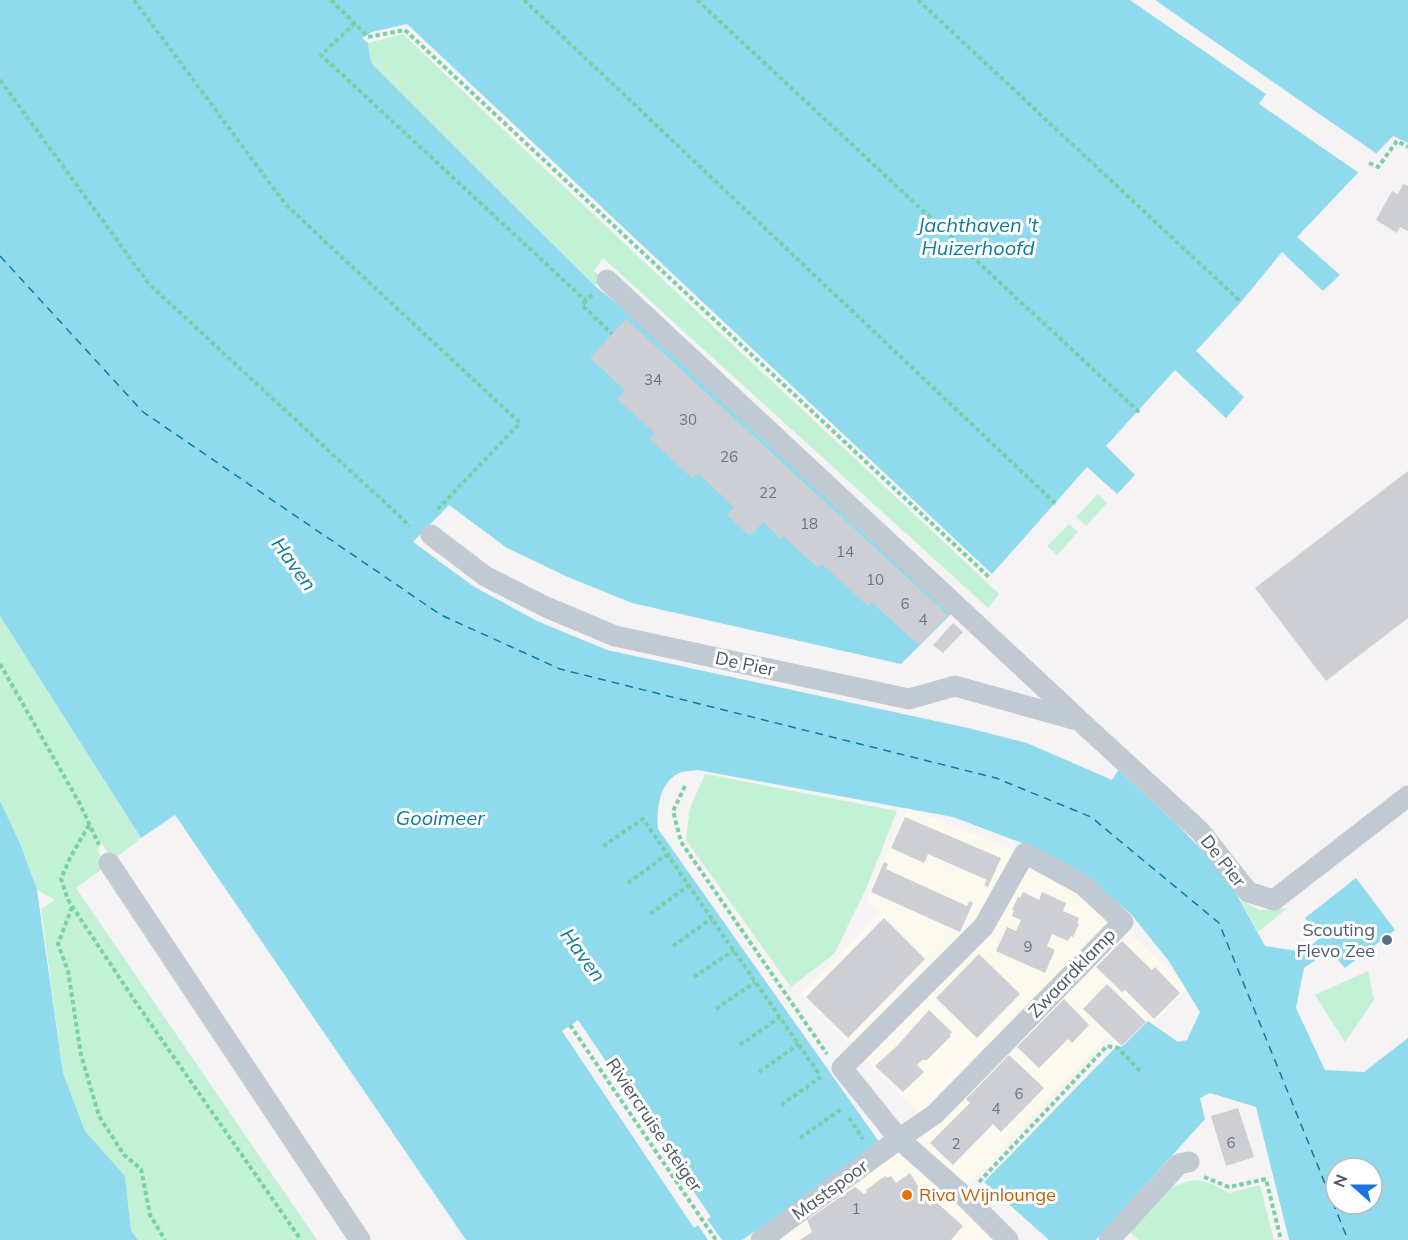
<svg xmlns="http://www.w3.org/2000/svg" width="1408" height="1240" font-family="Mulish,sans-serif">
<rect width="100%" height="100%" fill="#f5f3f3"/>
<!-- commercial -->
<polygon fill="#fdf9ef" points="907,808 1006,847 1091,898 1188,987 1131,1047 1118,1045 1107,1037 954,1200 1002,1240 751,1240 749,1238 930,1125 801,994 880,913 866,900"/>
<!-- green -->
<g fill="#c3f1d5">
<path d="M403 34C600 223 801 407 999 594L988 608 603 258 594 271 602 278 595 286 371 63 368 43Z"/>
<polygon points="1098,494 1107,503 1086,526 1076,517"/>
<polygon points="1069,524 1078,532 1057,555 1047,546"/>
<polygon points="0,616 141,838 113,860 101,842 98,851 106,866 76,888 317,1240 138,1240 131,1231 125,1176 85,1131 63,1073 41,909 55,900 37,890 25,859 0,827"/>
<polygon points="705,774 897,811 866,889 834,954 791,987 686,840 690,808"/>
<polygon points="1240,900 1260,910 1287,908 1258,932"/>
<polygon points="1368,971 1374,1000 1345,1042 1315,995"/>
<path d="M1199 1180 1212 1184 1229 1193 1260 1185 1274 1240H1139L1128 1231C1150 1207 1163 1182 1199 1180Z"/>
</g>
<!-- water -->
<g fill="#90daee" fill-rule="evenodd">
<path d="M0 0H1408V143L1393 136 1297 237 1340 275 1323 291 1282 252 1241 302 1196 351 1244 397 1226 418 1175 370 1106 446 1135 475 1117 494 1087 467 992 574 407 24 372 32 362 38 368 43 371 63 595 286 632 315 951 614 901 664 632 603 568 577 507 548 449 505 413 542 473 586 537 621 607 650 968 728 1027 743 1112 780 1118 770 1178 825 1227 877 1265 946 1303 952 1320 938 1305 918 1356 878 1395 930 1345 968 1330 950 1304 968 1296 1008 1325 1070 1364 1072 1408 1038V1240H1289L1256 1107 1210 1093 1200 1098 1205 1119 1096 1240H1049L984 1182 1114 1049 1123 1046 1148 1021 1178 1042 1187 1040 1200 1012 1168 960 1131 914 1084 875 1035 848 953 817 698 770C693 771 684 771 679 773 658 784 657 809 658 829L882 1146 742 1240H466L175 815 141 838 0 616ZM1336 1168H1372V1204H1336Z"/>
<polygon points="0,801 21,846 37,890 63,1073 85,1131 125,1176 131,1231 138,1240 0,1240"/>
</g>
<!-- pier -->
<g fill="#f5f3f3">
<polygon points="1130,0 1155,0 1377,154 1359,173 1259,104 1266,94"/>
<polygon points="578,1020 711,1217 707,1219 722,1240 708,1240 698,1225 694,1228 562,1031"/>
</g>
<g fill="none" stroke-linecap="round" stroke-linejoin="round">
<!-- ferry -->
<polyline stroke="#0c7c9b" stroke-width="1.5" stroke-dasharray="8 6" stroke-linecap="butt" points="0,256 143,412 441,615 560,669 996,778 1091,817 1219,923 1348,1240"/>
</g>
<!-- building -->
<g fill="#cdcfd5">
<polygon points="1403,184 1408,186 1408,231 1400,227 1397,233 1376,220 1392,191 1398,194"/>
<polygon points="626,319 948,615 919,645 871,602 868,606 822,564 818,568 783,536 781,539 763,522 750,536 727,515 734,507 698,473 693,479 650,439 655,433 617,399 625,390 590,358"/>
<polygon points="1408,471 1408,618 1326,681 1255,588"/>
<polygon points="953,623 963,632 943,653 933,645"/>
<polygon points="905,817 1001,858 988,887 984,885 987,880 928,854 924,863 891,848"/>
<polygon points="884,862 888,864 886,869 967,906 969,901 973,903 960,932 871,892"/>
<polygon points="1023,892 1039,900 1042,892 1066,903 1063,911 1079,918 1077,923 1079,924 1073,937 1071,936 1068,941 1052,934 1047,946 1055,950 1045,973 996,951 1007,927 1016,931 1021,920 1012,916 1014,910 1012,910 1018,897 1020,898"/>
<polygon points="884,918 925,959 848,1038 806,997"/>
<polygon points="1122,941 1152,970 1155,967 1180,993 1154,1019 1125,990 1122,992 1096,967"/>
<polygon points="979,954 1020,994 977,1038 936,998"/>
<polygon points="1107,984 1146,1022 1122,1046 1083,1009"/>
<polygon points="1064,999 1089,1025 1072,1043 1068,1039 1039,1068 1017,1047"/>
<polygon points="929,1010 952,1032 949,1035 951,1036 927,1060 922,1060 917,1065 924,1072 903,1092 875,1066 897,1046"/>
<polygon points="1009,1055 1044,1088 1001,1132 993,1124 953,1165 930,1143 970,1103 966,1099"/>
<polygon points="1238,1108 1254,1157 1226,1166 1211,1116"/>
<polygon points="910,1173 930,1206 935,1201 963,1226 951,1240 800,1240 812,1232 807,1220 855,1187 864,1194 867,1192 866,1190 885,1176 887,1178 891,1176 896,1183"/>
</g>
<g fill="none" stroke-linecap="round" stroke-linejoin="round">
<!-- path -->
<g stroke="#7ad0a6" stroke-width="4" stroke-dasharray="4.5 3" stroke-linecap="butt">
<polyline points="134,0 286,205 520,423 435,512"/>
<polyline points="331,0 368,37 405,30 990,578"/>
<polyline points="524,0 1056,504"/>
<polyline points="697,0 1141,414"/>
<polyline points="918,0 1241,302"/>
<polyline points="355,23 321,55 586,301 592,295"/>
<polyline points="0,80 149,284 410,526"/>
<polyline points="1369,163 1378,167 1397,141 1408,147"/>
<polyline points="586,301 582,305 612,334"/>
<polyline points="0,664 80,804 99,845"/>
<polyline points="685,786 673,811 681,842 827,1054"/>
<polyline points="89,825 70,858 61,879 68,900 139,1007 301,1240"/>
<polyline points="603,846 643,819 819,1074"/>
<polyline points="628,883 668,854"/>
<polyline points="72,907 58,944 68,971 81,1055 99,1116 124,1155 141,1169 150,1215 165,1240"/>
<polyline points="650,914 689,885"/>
<polyline points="673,946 712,918"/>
<polyline points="694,977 734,950"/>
<polyline points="716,1009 755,982"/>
<polyline points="570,1025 716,1240"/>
<polyline points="740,1045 780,1017"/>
<polyline points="759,1072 799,1044"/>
<polyline points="781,1105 821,1077"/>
<polyline points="849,1118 863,1139"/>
<polyline points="800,1138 843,1108"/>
<polyline points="1204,1177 1229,1187 1266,1179 1281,1240"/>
<polyline points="979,1182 1107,1046 1118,1048 1141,1072"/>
</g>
<!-- street -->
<g stroke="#c1cad2" stroke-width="21">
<polyline points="607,280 1077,718"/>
<polyline points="431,535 485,576 546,607 615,636 909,699 955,686 1080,721 1200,831 1248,892 1274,900 1408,796"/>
<polygon points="1025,853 1083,885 1123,922 935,1114 899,1139 842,1068 984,926"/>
<polyline points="109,863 360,1240"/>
<polyline points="761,1240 899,1139 965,1197 1008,1240"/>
<polyline points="1109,1240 1179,1164 1189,1162"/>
</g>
</g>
<!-- markers -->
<circle fill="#5c6f8a" stroke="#fff" stroke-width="2" cx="1387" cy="940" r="6"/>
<circle fill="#e8710a" stroke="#fff" stroke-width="2" cx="907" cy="1195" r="6"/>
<g text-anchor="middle" stroke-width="6" stroke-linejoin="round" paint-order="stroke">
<!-- number labels -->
<g font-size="15" fill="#6b747e">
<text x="653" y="385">34</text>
<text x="688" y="425">30</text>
<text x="729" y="462">26</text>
<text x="768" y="498">22</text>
<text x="809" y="529">18</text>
<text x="845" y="557">14</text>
<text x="875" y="585">10</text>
<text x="905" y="609">6</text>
<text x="923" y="625">4</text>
<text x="1028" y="952">9</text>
<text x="1019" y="1099">6</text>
<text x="996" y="1114">4</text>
<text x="1231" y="1148">6</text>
<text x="956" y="1149">2</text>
<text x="856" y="1214">1</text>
</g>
<!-- street labels -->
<g font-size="18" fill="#4a5661" stroke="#fff">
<text transform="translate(745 664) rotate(12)" y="6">De Pier</text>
<text transform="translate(1223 861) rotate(52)" y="6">De Pier</text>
<text transform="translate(1072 973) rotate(-46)" y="6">Zwaardklamp</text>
<text transform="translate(654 1125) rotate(56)" y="6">Riviercruise steiger</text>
<text transform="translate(830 1190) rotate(-36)" y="6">Mastspoor</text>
</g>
<!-- service labels -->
<g font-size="18" fill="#4e5e75" stroke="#fff" text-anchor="end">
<text x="1375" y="936">Scouting<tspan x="1375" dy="21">Flevo Zee</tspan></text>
</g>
<!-- food labels -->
<g font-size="18" fill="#c56008" stroke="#fff" text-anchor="start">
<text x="919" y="1201">Riva Wijnlounge</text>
</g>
<!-- water labels -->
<g font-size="20" font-style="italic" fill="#0c7c9b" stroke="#fff">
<text x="978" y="232">Jachthaven 't<tspan x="978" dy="23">Huizerhoofd</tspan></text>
<text transform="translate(294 564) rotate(54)" y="7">Haven</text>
<text x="440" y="825">Gooimeer</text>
<text transform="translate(583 955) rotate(54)" y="7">Haven</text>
</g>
</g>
<!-- north arrow -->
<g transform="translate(1354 1186) rotate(291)"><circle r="28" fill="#ffffff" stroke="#b7bbc0" stroke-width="1.5"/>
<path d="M0-4.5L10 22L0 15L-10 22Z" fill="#1a73e8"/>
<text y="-9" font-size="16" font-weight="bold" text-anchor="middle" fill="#4a5661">N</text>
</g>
</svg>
